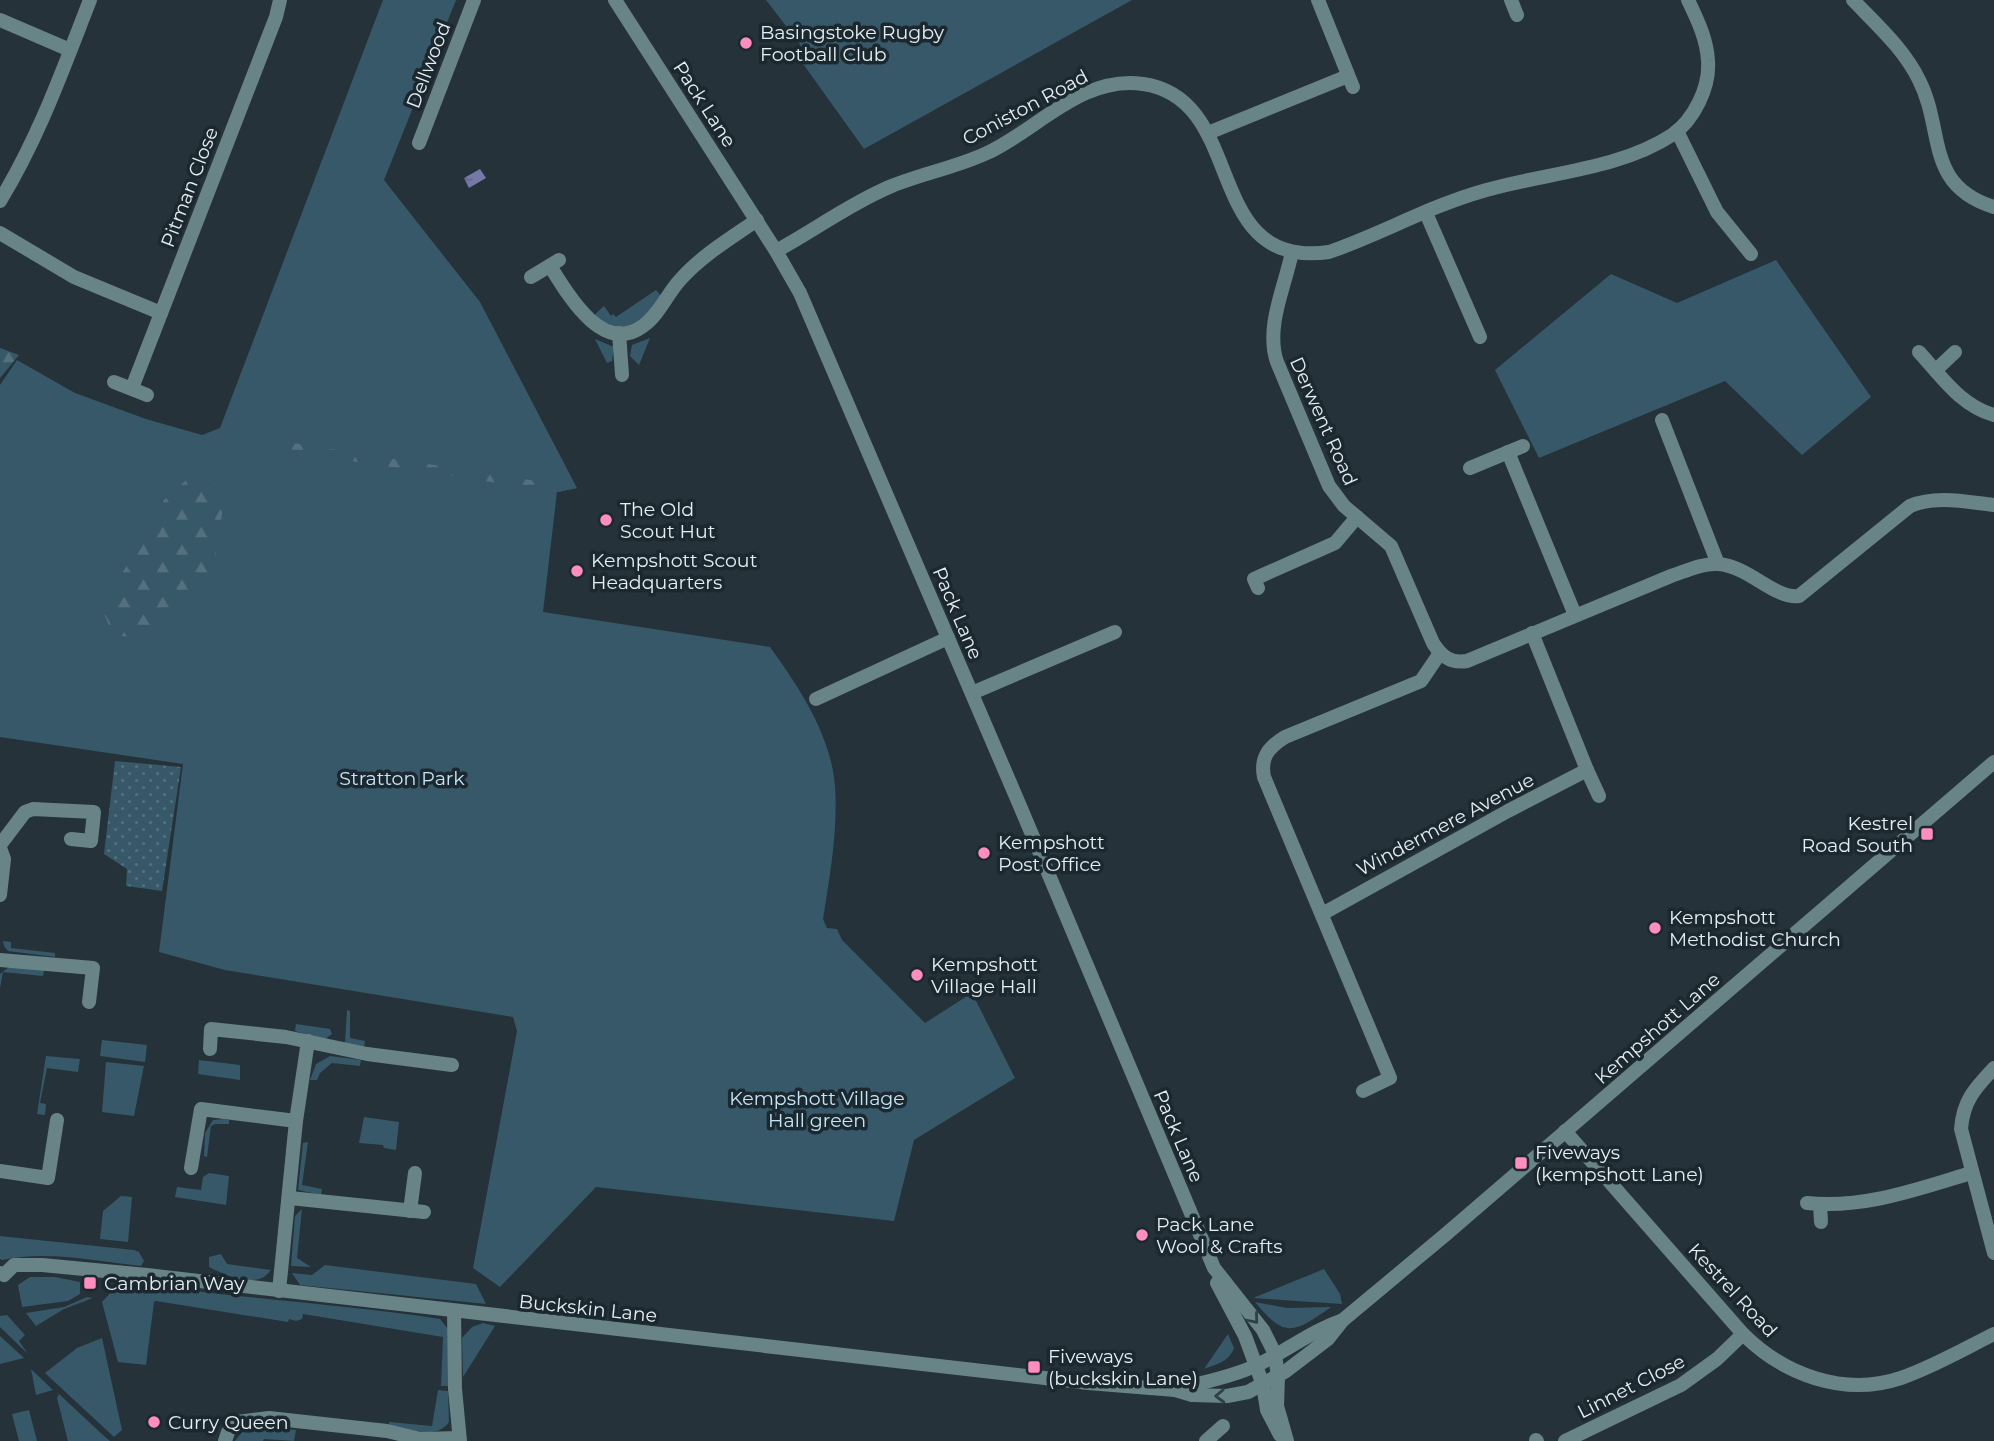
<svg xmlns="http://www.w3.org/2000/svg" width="1994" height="1441" font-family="Montserrat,sans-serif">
<defs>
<pattern id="forest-firs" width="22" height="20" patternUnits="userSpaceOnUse" patternTransform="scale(1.75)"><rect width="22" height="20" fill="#375868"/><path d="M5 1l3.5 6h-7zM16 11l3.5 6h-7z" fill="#54707e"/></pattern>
<pattern id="garden-dots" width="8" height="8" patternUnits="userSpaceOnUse" patternTransform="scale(1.75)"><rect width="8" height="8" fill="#375868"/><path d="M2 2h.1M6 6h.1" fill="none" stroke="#54707e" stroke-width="1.8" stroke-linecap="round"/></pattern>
<pattern id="water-ripples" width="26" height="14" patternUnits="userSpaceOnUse" patternTransform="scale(1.75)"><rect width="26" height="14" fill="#7579a8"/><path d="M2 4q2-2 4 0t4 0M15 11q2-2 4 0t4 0" fill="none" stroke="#626582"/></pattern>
</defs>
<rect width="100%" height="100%" fill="#253239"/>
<!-- green -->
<g fill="#375868">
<path d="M383 0H456L384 180 480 302 577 488 557 492 543 612 770 647C799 687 831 735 835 786 838 831 830 875 823 919L827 928 837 929 842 940 925 1023 972 993 1015 1078 914 1140 894 1221 596 1187 500 1287 473 1268 517 1031 513 1017 225 970 159 952 183 764 0 737V385L17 360 75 393 146 419 202 435 220 428Z"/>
<polygon points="766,0 1132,0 864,149 796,54 800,44"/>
<polygon points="1776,260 1871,397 1802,455 1725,381 1539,458 1495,370 1611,274 1677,303"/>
<polygon points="656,290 663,298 644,323 623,330 592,317 604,306 611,316 613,314 616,317"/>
<polygon points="650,338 639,365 630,356 632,345"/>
<polygon points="595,339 614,347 612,361 607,363"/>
<polygon points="3,941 11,942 11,948 55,953 55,957 8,951 4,946"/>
<polygon points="9,967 44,970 43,976 3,972 0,988 0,974"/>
<polygon points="347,1010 350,1011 350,1038 365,1041 364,1047 345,1043"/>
<polygon points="296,1024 330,1029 332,1034 324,1040 295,1031"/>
<polygon points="102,1040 147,1045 145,1062 100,1056"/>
<polygon points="46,1056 80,1059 78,1072 47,1068 40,1103 46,1104 45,1115 37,1114"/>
<polygon points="330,1056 361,1060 360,1066 332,1063 320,1073 317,1080 310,1080 316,1064"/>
<polygon points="199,1060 240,1065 240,1080 198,1074"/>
<polygon points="106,1062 144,1066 134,1116 102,1112"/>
<polygon points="364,1117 399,1122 396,1150 384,1148 383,1145 359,1143"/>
<polygon points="224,1119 229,1120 229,1124 215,1124 211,1126 207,1157 204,1156 205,1133 213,1120"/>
<polygon points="308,1142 302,1185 322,1189 321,1195 298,1190 303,1143"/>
<polygon points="209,1173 229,1176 226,1205 175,1197 177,1187 201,1190 203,1177"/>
<polygon points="121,1196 132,1197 128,1242 100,1239 103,1211"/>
<polygon points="302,1209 297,1258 311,1267 291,1266 295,1216"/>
<path d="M0 1236 134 1250 139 1252 144 1261 141 1266C95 1261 47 1250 2 1260L0 1259Z"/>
<path d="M221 1254 227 1264 271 1270C268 1273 265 1277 262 1278 246 1285 223 1274 209 1267V1257Z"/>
<polygon points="325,1265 476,1284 486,1304 300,1285 292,1273 312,1275"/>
<polygon points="1324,1269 1340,1294 1342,1304 1253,1298"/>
<polygon points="30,1277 55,1277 80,1282 80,1294 68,1301 22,1307 18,1285"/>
<path d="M155 1286C250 1299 346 1305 440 1319L448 1329V1386H441L443 1337 303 1314 302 1319 296 1321 289 1319 288 1322 156 1301 154 1302 146 1365 118 1362 102 1302 112 1291 153 1293Z"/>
<polygon points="87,1297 93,1298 64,1309 36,1326 26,1313 64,1307"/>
<path d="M1255 1302 1287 1308 1331 1307C1294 1333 1285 1339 1255 1302Z"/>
<polygon points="7,1315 25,1335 19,1341 28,1354 0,1327 0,1316"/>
<polygon points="483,1323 495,1326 463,1377 462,1338 472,1327"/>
<path d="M1228 1334 1234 1348C1229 1362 1217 1364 1204 1369Z"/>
<polygon points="0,1336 24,1358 0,1364"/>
<polygon points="102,1338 122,1430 114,1437 45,1373 77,1348"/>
<polygon points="31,1369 53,1390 36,1395"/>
<path d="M438 1390 448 1391 449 1422C437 1440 408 1429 389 1426V1422L432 1426Z"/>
<polygon points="59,1394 104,1436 110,1441 68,1441 57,1398"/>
<polygon points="29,1410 37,1441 19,1441 12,1414"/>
<polygon points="258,1426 296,1430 294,1441 264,1439 263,1441 235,1441 242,1432"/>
</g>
<!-- forest -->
<g fill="url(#forest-firs)">
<polygon points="0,348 19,355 0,378"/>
<polygon points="292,443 543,482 577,488 558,492 291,452"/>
<polygon points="193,474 213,478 223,508 214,564 149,639 113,635 102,609 164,500"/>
</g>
<!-- garden -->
<polygon fill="url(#garden-dots)" points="115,761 181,767 162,891 126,886 127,869 104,854"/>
<!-- water -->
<polygon fill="url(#water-ripples)" points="480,169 486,178 469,188 464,178"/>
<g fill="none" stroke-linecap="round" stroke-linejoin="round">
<!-- minor -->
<g stroke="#688487" stroke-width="14">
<polyline points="615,0 776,251 800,293 1020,806 1214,1268 1263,1330 1275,1354 1278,1377 1277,1406 1287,1441"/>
<polyline points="1318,0 1353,87"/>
<polyline points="1511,0 1517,15"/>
<path d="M1853 0C1876 24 1904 49 1919 80 1945 131 1924 185 1994 207"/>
<polyline points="0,20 70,50"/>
<polyline points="1677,131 1717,212 1751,254"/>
<polyline points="1208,133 1348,76"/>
<polyline points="419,143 474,0"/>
<path d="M0 201C39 137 63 69 90 0"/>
<polyline points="1426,213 1480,337"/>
<polyline points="0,233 74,277 161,313"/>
<path d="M776 251C813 231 848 205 887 188 919 174 955 168 987 153 1037 130 1082 75 1143 84 1249 99 1200 270 1329 252 1381 234 1430 206 1483 191 1543 173 1619 170 1672 135 1694 120 1710 87 1708 61 1707 39 1697 19 1688 0"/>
<path d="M1292 252C1285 287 1265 327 1277 362L1329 486 1344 506 1391 546 1433 643C1441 656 1451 664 1467 661L1671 576C1686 571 1702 563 1718 564 1749 566 1774 599 1799 596L1910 506C1936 495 1967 502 1994 505"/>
<path d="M550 266C567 293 602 356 643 326 659 315 667 294 680 280 701 256 731 238 757 220"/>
<polyline points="531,277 559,260"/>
<polyline points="619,333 622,375"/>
<path d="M1919 352C1941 376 1961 406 1994 415"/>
<polyline points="1936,370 1955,352"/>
<polyline points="114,382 147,395"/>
<polyline points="132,388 276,17 280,0"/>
<polyline points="1662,420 1718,564"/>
<polyline points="1508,452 1575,615"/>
<polyline points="1470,468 1523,446"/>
<polyline points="1258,588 1254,579 1335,543 1357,517"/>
<polyline points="1532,633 1587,770 1599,796"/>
<polyline points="972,693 1115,632"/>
<polyline points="816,699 948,638"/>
<polyline points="0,845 25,812 33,809 94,812 91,841 71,839"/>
<polyline points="0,848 4,859 0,895"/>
<polyline points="1322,914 1508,811 1587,770"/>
<polyline points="0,960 93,968 89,1002"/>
<polyline points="210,1049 211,1029 286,1037 367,1054 452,1065"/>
<path d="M1994 1068C1975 1088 1963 1101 1961 1129L1994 1253"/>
<path d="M1363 1091 1390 1078 1264 777C1260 757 1269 747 1285 737L1421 681 1440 653"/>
<path d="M1565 1131 1743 1334C1784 1375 1844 1397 1901 1378 1933 1367 1964 1349 1994 1334"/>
<polyline points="191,1168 201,1109 296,1121"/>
<polyline points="0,1171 48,1178 57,1120"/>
<polyline points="290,1198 424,1212"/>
<path d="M1807 1203C1864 1209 1918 1189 1971 1173"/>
<polyline points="1820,1204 1821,1222"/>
<polyline points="410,1211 415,1173"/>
<polyline points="0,1273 4,1275 14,1265 42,1265 147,1275 1088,1383 1175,1390 1192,1395 1227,1396 1248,1392 1286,1371 1328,1339 1343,1320 1445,1235 1994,762"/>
<polyline points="1217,1283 1245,1336 1263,1385 1267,1410 1280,1435"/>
<polyline points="279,1291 296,1121 308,1041"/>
<polyline points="454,1311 455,1389 460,1441"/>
<path d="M1175 1390C1202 1382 1229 1378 1255 1366 1285 1352 1311 1331 1343 1320"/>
<polyline points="1536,1440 1537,1441"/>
<polyline points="225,1441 228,1432 237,1422 269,1418 387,1431 420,1439 459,1438"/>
<polyline points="1206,1441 1223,1426"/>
<polyline points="1565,1441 1681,1385 1717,1359 1743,1334"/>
</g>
</g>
<!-- one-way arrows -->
<defs><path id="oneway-chevron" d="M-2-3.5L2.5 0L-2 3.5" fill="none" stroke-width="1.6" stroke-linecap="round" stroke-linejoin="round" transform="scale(1.75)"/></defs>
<g stroke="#2e3f45">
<use href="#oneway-chevron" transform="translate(1254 1319) rotate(50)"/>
<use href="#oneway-chevron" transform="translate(1220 1396) rotate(178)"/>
</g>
<!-- markers -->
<g fill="#fd8ebf" stroke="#1b282f" stroke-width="2.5">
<circle cx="746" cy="43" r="7"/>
<circle cx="606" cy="520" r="7"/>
<circle cx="577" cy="571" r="7"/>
<rect x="1920" y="827" width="14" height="14" rx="3.5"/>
<circle cx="984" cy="853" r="7"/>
<circle cx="1655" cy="928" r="7"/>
<circle cx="917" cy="975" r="7"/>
<rect x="1514" y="1156" width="14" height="14" rx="3.5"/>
<circle cx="1142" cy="1235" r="7"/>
<rect x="83" y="1276" width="14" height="14" rx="3.5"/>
<rect x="1027" y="1360" width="14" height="14" rx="3.5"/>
<circle cx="154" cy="1422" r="7"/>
</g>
<g text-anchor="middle" stroke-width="7" stroke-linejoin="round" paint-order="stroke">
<!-- poi labels -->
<g font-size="19" fill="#e5eef2" stroke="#1b282f" text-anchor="start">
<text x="760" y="39">Basingstoke Rugby<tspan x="760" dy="22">Football Club</tspan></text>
<text x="620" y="516">The Old<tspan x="620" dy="22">Scout Hut</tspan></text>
<text x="591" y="567">Kempshott Scout<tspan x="591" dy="22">Headquarters</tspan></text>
<text x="1913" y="830" text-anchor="end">Kestrel<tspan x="1913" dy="22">Road South</tspan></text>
<text x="998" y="849">Kempshott<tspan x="998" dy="22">Post Office</tspan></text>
<text x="1669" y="924">Kempshott<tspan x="1669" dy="22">Methodist Church</tspan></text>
<text x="931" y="971">Kempshott<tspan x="931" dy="22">Village Hall</tspan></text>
<text x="1535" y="1159">Fiveways<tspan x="1535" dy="22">(kempshott Lane)</tspan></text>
<text x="1156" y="1231">Pack Lane<tspan x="1156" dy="22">Wool &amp; Crafts</tspan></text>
<text x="104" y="1290">Cambrian Way</text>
<text x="1048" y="1363">Fiveways<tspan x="1048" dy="22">(buckskin Lane)</tspan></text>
<text x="168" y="1429">Curry Queen</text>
</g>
<!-- street labels -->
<g font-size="19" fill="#e5eef2" stroke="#1b282f">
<text transform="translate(428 65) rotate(-69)" y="7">Dellwood</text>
<text transform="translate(705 104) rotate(57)" y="7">Pack Lane</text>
<text transform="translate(1025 107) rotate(-28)" y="7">Coniston Road</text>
<text transform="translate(189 187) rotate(-69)" y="7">Pitman Close</text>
<text transform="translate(1324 421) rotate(66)" y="7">Derwent Road</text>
<text transform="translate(958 613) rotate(67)" y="7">Pack Lane</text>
<text transform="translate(1445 824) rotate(-28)" y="7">Windermere Avenue</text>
<text transform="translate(1657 1028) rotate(-41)" y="7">Kempshott Lane</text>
<text transform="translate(1179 1136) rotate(67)" y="7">Pack Lane</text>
<text transform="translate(1733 1290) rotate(47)" y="7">Kestrel Road</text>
<text transform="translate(588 1308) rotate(6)" y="7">Buckskin Lane</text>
<text transform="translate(1631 1386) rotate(-27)" y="7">Linnet Close</text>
</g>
<!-- park labels -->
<g font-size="19" fill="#c5e5f6" stroke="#1b282f">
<text x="402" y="785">Stratton Park</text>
<text x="817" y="1105">Kempshott Village<tspan x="817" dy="22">Hall green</tspan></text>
</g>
</g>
</svg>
